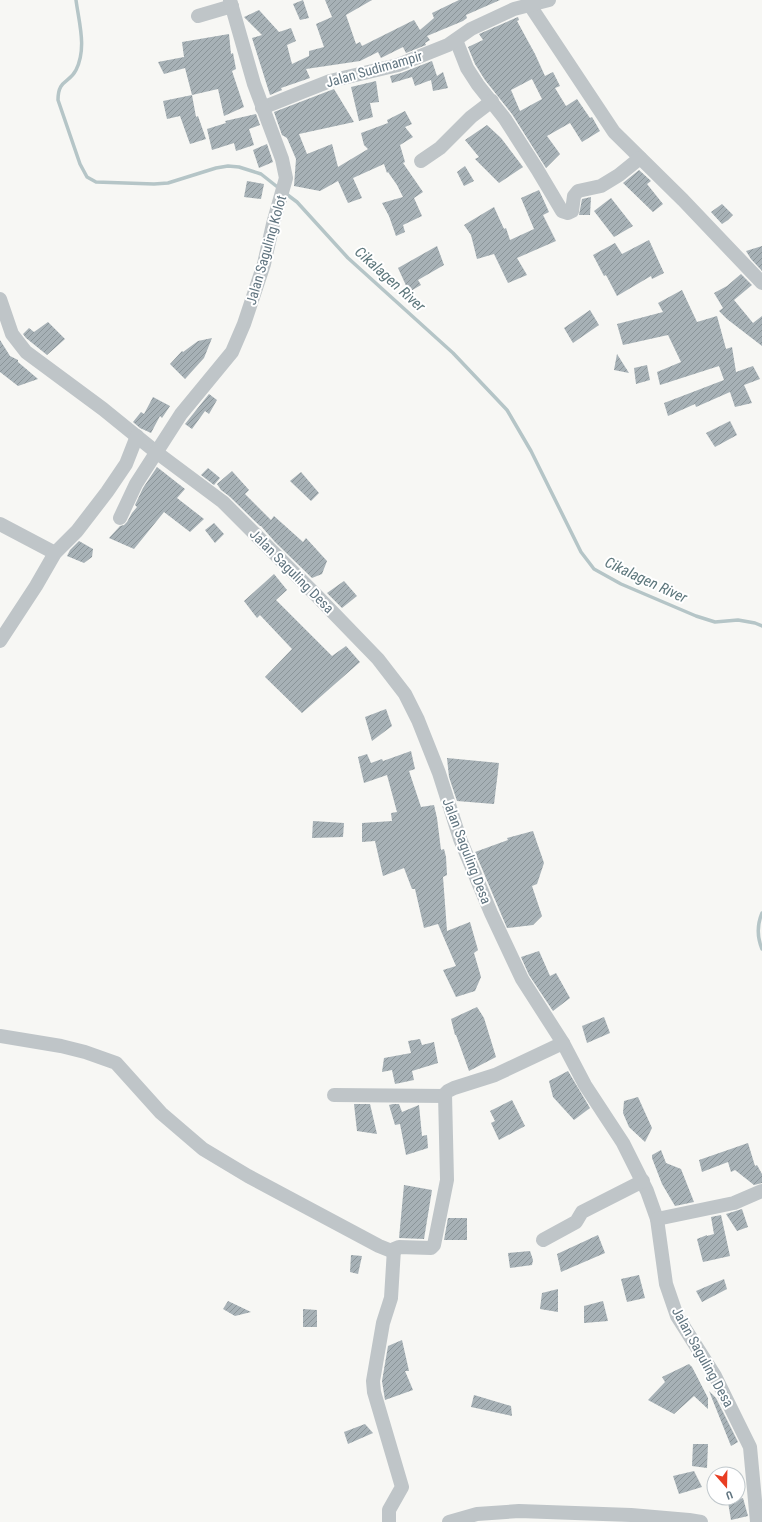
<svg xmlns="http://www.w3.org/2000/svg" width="762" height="1522" font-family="'Roboto Condensed',sans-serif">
<defs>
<pattern id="building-hatch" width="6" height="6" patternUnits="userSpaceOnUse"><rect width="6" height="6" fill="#a7b1b6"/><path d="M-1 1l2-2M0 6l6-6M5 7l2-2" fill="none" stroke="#8b9599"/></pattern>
</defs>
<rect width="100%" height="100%" fill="#f7f7f4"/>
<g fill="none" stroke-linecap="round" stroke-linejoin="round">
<!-- stream -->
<g stroke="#b5c5c7" stroke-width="3.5">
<path d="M76 0C79 23 87 48 76 70 69 84 58 79 58 100L80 164 87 177 96 182 154 184 168 183 216 168 228 166 239 167 261 174 280 189"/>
<polyline points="285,193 297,202 348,258 453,353 507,410 531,451 581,552 594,569 621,584 696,616 715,622 738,620 755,623 762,626"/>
<path d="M762 913C757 925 757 937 762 949"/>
</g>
</g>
<!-- building -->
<g fill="url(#building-hatch)" fill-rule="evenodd">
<polygon points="303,0 309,18 300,20 293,4"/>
<polygon points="325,0 372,0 346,15 356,44 360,42 362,46 414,20 420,30 434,18 432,13 459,0 500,0 466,15 467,18 463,21 427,36 430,40 425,43 426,45 406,53 403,47 381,58 378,52 360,61 306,69 310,78 281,88 282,90 270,95 252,38 262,35 244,17 259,10 279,32 291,28 296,41 287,45 292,64 309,56 309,51 324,47 316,24 332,17"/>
<path d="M518 17 519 20 517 21 535 54 545 76 553 72 560 86 555 88 566 106 577 99 590 118 592 117 600 131 582 142 570 123 547 136 560 154 546 168 512 114 485 80 475 64 468 47 483 40 479 34ZM532 79 542 99 520 111 511 90Z"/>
<polygon points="229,34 231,54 233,53 236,69 232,71 244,107 224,116 218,89 192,95 185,68 164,74 158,62 184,57 182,42"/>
<polygon points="432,61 437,76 443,72 448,88 433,91 431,80 415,86 412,77 392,83 390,76 401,73"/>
<polygon points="376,81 379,102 370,103 373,117 359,121 351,87"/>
<polygon points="334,89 354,122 299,134 307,154 332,144 338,167 368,149 364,145 361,133 388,123 387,120 405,111 412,124 405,127 413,137 400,145 405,162 403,163 423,192 414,198 422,216 403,225 405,232 396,236 389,216 382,203 403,197 397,185 388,172 387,173 384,164 353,178 362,198 348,203 338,181 320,191 294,186 296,159 287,138 282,135 274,112"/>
<polygon points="192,95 196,117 198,116 206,139 190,144 180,116 167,119 163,101"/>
<polygon points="256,114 260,125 249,129 254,145 236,151 234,143 212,150 207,129 226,123 225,121"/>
<polygon points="487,125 501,138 523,167 499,183 475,159 479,157 465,140"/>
<polygon points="267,144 273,162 259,168 253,150"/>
<polygon points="465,166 474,181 464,186 457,172"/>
<polygon points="639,170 651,181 647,184 663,204 653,212 623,183"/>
<polygon points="247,181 264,184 261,199 244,197"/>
<polygon points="539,190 549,212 543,215 556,241 517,258 527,275 508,283 494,254 477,259 471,235 464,225 494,207 504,229 506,228 510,240 534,229 521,198"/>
<polygon points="591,197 590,215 579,215 582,199"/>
<polygon points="611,198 633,226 614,237 594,211"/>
<polygon points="722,204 733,215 728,220 722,224 711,212"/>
<polygon points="649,240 664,273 652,279 651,276 617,296 606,275 604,276 593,255 615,243 622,254"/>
<polygon points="437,246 444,265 418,280 421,285 409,292 398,268"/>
<polygon points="762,246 762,271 751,259 746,251"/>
<polygon points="741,274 752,285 734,300 753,323 762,316 762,346 727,319 719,311 723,308 714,293 727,286"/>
<polygon points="682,290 697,322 717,316 726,349 732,347 736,372 753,366 760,379 744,385 752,403 735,407 730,392 696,407 695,404 668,416 664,403 724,380 719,366 660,385 657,372 681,362 668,335 623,345 617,324 663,312 658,303"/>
<polygon points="590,310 599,325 573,343 564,328"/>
<polygon points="48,322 65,339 47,355 26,338 23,334 29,328 34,332"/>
<polygon points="212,338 204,358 185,379 170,364 182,351 183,352 198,341"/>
<polygon points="0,340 10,356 18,360 18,362 38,379 18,386 0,372"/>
<polygon points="617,354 629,373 614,370"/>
<polygon points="647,365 650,380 636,384 634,368"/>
<polygon points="209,394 217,400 209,414 205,411 192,429 185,424"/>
<polygon points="153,397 170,406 162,418 160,416 151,433 140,428 133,422 141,412 144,414"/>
<polygon points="730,421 737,435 715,447 706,433"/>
<polygon points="157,467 185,489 177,498 204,519 190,532 164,512 134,549 109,538 120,526 124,525 127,522 132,513 137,507 135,505 143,488"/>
<polygon points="208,468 220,478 214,485 201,475"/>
<polygon points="232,471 249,490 245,494 271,520 274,516 303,542 306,538 327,561 322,574 312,578 275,542 261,526 260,526 229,496 221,490 217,484"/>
<polygon points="301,472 319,493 311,501 290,481"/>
<polygon points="214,523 224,534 215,543 205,530"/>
<polygon points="79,541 93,549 92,557 84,563 67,556 70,550"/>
<polygon points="274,574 287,590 276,600 332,656 346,646 360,662 302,713 265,677 292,649 260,615 257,618 244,601"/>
<polygon points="344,581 357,596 342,608 327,593"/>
<polygon points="386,709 392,726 372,741 365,717"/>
<polygon points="411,751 415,769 409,771 421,807 434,805 437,818 441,850 444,849 446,857 447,875 443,877 447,931 470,922 478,950 474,953 481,977 475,991 456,997 443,970 456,966 438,924 424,928 415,889 412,889 404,868 383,876 375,841 362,842 362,823 392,821 391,813 397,812 387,775 364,783 358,757 367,754 371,763 382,759 383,761"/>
<polygon points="447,758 499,763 494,804 457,801 449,777"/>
<polygon points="313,821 344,823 343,837 312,838"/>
<polygon points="533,831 544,863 537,884 532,886 542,916 533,925 507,928 475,852 508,840 507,838"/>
<polygon points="539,951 550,976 556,973 570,998 553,1011 529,975 521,957"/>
<polygon points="477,1007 484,1018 496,1057 469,1071 456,1035 455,1035 451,1019"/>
<polygon points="604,1017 610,1033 587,1043 582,1026"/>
<polygon points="420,1039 422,1045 434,1042 438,1063 412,1071 414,1080 395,1084 392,1070 382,1072 384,1058 411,1053 408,1041"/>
<polygon points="568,1071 590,1108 574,1120 553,1097 549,1081"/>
<polygon points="638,1097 652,1128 645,1142 629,1127 623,1113 624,1101"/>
<polygon points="512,1100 525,1126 499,1140 491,1123 495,1121 490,1111"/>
<polygon points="354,1104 370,1104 377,1134 357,1131"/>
<polygon points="393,1104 399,1104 402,1112 419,1105 422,1136 427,1135 428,1148 406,1155 400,1124 395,1125 389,1105"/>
<polygon points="748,1143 755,1166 757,1165 762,1174 762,1183 754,1185 735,1170 731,1172 728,1162 702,1172 699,1160"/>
<polygon points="661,1150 666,1163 681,1169 694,1202 675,1206 662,1184 652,1158 652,1155"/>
<polygon points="404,1185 432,1190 424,1239 399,1238"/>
<polygon points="742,1209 748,1227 737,1231 726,1214"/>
<polygon points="721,1215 730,1256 703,1262 697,1239 707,1235 707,1236 714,1234 711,1217"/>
<polygon points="448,1218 467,1218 467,1240 444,1240"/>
<polygon points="598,1235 605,1253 561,1272 557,1254"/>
<polygon points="530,1251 533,1260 532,1265 510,1268 508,1253"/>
<polygon points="351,1255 362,1256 358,1274 350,1272"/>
<polygon points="639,1275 645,1298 627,1302 621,1279"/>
<polygon points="724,1279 727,1289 702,1302 696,1291"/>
<polygon points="558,1289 558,1312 540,1309 542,1293"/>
<polygon points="228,1301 251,1312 235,1316 223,1309"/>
<polygon points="603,1301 608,1321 584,1323 584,1306"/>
<polygon points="303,1309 317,1310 317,1327 303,1327"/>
<polygon points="402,1340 409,1371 405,1371 413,1390 385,1400 382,1381 388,1346"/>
<polygon points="689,1364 692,1367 708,1398 708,1409 694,1396 674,1414 648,1400 665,1382 662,1377"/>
<polygon points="709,1391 716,1398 738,1442 731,1446"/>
<polygon points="474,1395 511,1406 512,1416 471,1407"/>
<polygon points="365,1424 373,1433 348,1444 344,1432"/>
<polygon points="693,1444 708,1444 707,1468 692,1466"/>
<polygon points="694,1471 702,1487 679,1494 673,1476"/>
<polygon points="743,1498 748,1516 731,1520 728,1502"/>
</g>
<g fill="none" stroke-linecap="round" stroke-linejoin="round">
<!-- minor -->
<g stroke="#bfc5c8" stroke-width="14">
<polyline points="529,4 614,132 683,200 762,283"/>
<polyline points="198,16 232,6"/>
<polyline points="456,40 467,68 478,85 505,119 537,169 562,211 568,213 572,211 574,196 578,191 601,186 619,175 640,158"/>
<polyline points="262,108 302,92 330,81 398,65 448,45 471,29 514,9 549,0"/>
<polyline points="421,161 440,148 471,117 492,101"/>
<polyline points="0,299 12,334 26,352 103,409 156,452 223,502 317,596 378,659 405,694 418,720 439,773 460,839 491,913 522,979 563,1043 585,1085 623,1143 647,1191 657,1219 666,1284 677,1316 715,1376 750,1447 757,1522"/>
<polyline points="120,518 136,484 181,414 232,352 244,324 264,264 273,224 286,178 282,159 254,84 230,0"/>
<polyline points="0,524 55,553"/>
<polyline points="0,641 36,586 55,553 77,531 107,492 126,464 137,436"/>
<polyline points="0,1036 61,1046 85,1052 116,1063 161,1113 203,1149 248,1176 379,1246 394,1252"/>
<polyline points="334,1095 445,1096"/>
<polyline points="657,1219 734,1203 762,1191"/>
<polyline points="543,1240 576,1222 582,1212 643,1181"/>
<polyline points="389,1522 389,1510 402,1487 374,1392 373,1381 383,1323 391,1298 394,1249 399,1247 431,1248 434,1245 447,1180 445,1094 448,1091 454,1088 495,1075 563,1043"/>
<polyline points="449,1522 477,1514 519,1511 631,1515 689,1520 701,1522"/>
</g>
</g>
<g text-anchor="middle" stroke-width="4" stroke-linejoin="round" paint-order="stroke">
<!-- street labels -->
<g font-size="14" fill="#617580" stroke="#fff">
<text transform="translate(374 69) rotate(-16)" y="5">Jalan Sudimampir</text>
<text transform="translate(266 250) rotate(-74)" y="5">Jalan Saguling Kolot</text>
<text transform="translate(292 571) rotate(45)" y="5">Jalan Saguling Desa</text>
<text transform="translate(467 851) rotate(69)" y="5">Jalan Saguling Desa</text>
<text transform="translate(703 1357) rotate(61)" y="5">Jalan Saguling Desa</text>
</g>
<!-- water labels -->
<g font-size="15" font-style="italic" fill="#5c767b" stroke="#fff">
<text transform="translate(390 279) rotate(42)" y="5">Cikalagen River</text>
<text transform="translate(646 580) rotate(25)" y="5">Cikalagen River</text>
</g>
</g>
<!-- north arrow -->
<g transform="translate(726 1486) rotate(160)"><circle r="19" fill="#ffffff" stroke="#c0c8cc"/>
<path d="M0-3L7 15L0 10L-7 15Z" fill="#e93d22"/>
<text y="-6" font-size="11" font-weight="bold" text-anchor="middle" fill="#617580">U</text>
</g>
</svg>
